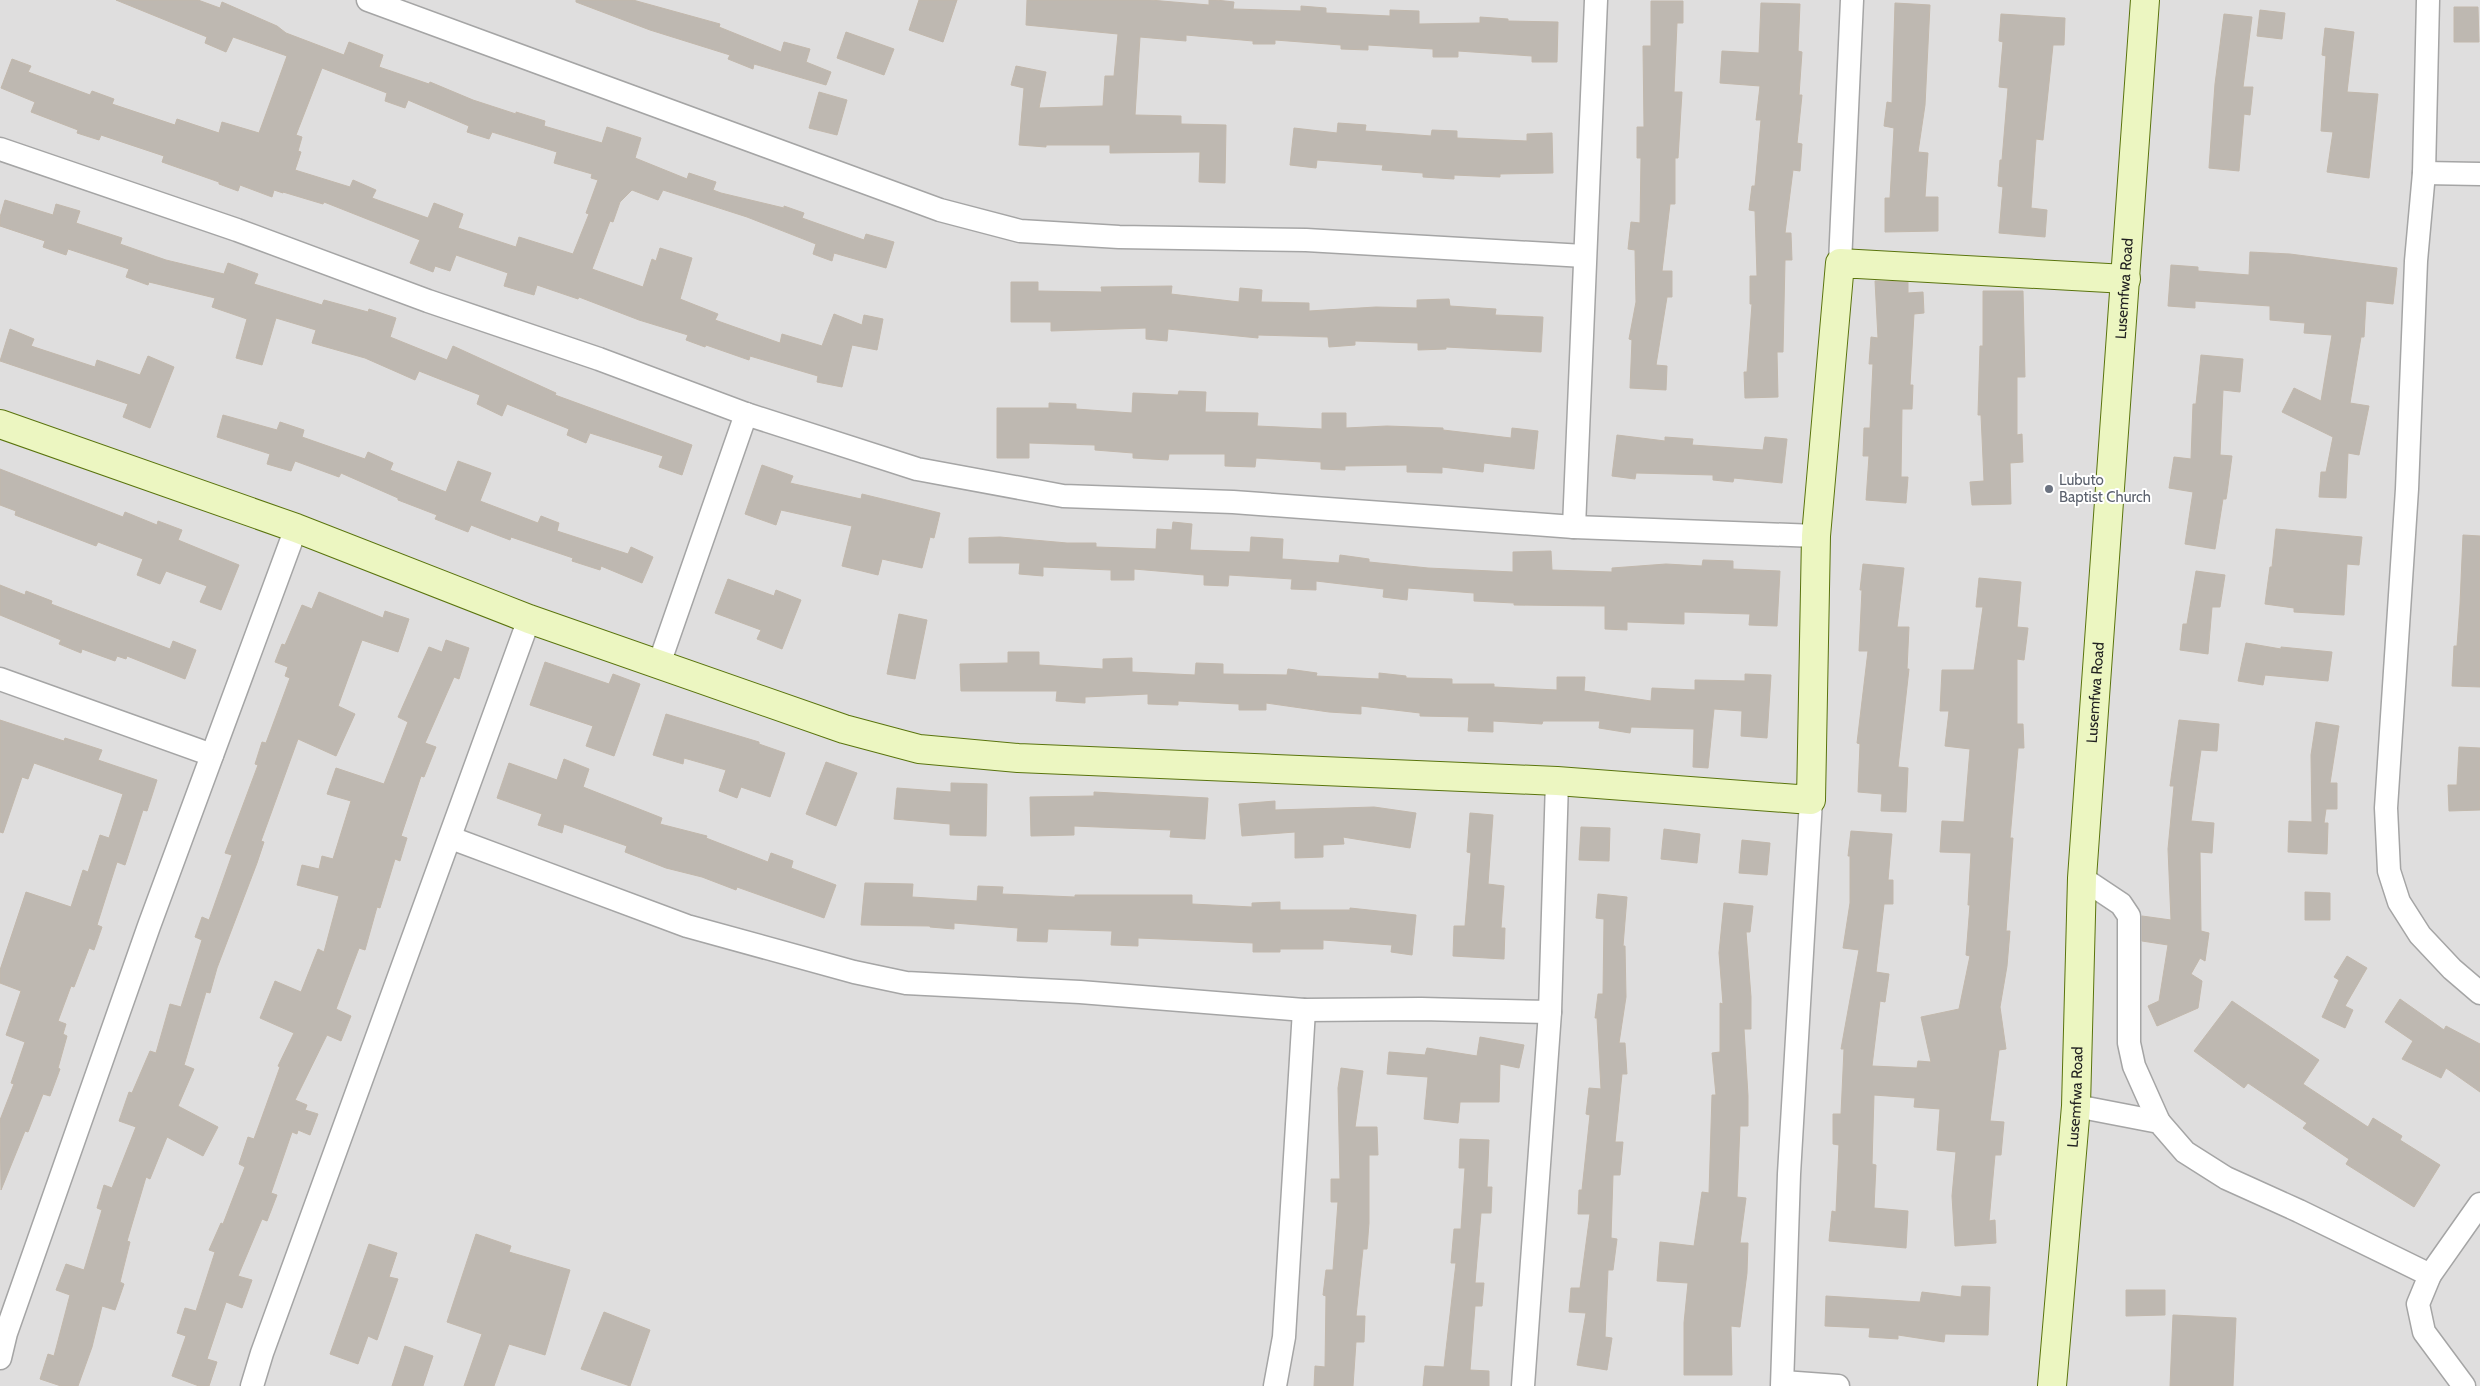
<svg xmlns="http://www.w3.org/2000/svg" width="2480" height="1386" font-family="Cabin,sans-serif">
<rect width="100%" height="100%" fill="#f1efe9"/>
<!-- residential -->
<rect fill="#dfdede" x="0" y="0" width="2480" height="1386"/>
<!-- building -->
<g fill="#beb8b1" stroke="#c2b8ac" fill-rule="evenodd">
<path d="M116 0H198L220 8 222 2 277 26 286 33 344 55 349 42 383 55 379 67 429 84 430 82 473 100 516 114V112L545 121 544 126 602 143 607 127 641 138 635 158 687 179 689 173 716 182 713 190 721 193 784 208V206L804 213 802 218 864 240 866 234 894 242 886 268 834 253 832 261 813 254 816 244 747 217 663 190 658 200 632 190 620 202 613 222 610 221 592 269 643 287 652 259 656 261 660 248 692 258 680 299 718 314 715 320 780 343 782 334 822 346 834 314 862 325 864 315 883 319 877 350 852 345 842 387 817 382 818 376 750 356 749 360 706 345 705 347 686 340 688 335 639 320 579 297 578 299 537 285 534 295 504 286 508 273 456 255 450 271 435 266 433 272 410 263 420 240 324 202 323 204 283 192V193L274 190 272 197 240 185 238 191 219 184V182L162 162 164 156 101 135 99 140 77 133 78 130 31 112 35 102 1 88 12 59 31 66 28 72 90 95 92 91 114 99 112 104 175 125 177 119 219 133 222 122 259 133 287 56 233 37 226 52 205 43 207 37ZM322 68 387 93 385 101 405 108 408 100 469 126 467 132 489 139 492 132 557 152 554 163 592 174 591 178 598 180 586 213 589 214 573 254 519 237 516 247 458 228 463 214 434 203 428 218 372 198 376 190 353 180 350 187 295 170 301 152 298 151 302 137 296 135Z"/>
<polygon points="576,0 633,0 720,24 719,27 781,52 784,42 810,49 806,62 831,72 826,85 754,64 753,69 728,59 730,55 650,30 576,2"/>
<polygon points="919,0 957,0 943,42 909,30"/>
<polygon points="1027,0 1150,0 1209,5 1209,0 1216,0 1234,2 1233,9 1301,11 1301,6 1326,8 1326,13 1390,16 1390,10 1419,11 1419,24 1480,23 1480,17 1508,19 1508,21 1558,22 1557,62 1532,62 1532,56 1458,51 1458,57 1433,57 1433,49 1368,45 1368,50 1341,49 1341,45 1275,40 1275,44 1253,44 1253,41 1186,35 1186,41 1140,37 1135,115 1181,116 1181,124 1226,125 1225,183 1199,182 1200,152 1110,153 1110,145 1046,145 1046,147 1019,145 1024,88 1011,85 1016,66 1046,72 1039,108 1103,106 1105,76 1114,76 1118,34 1026,25"/>
<polygon points="1651,1 1683,1 1683,23 1677,23 1674,92 1682,92 1678,158 1675,158 1675,204 1670,204 1662,271 1672,271 1672,297 1667,297 1656,365 1667,366 1666,390 1630,388 1632,340 1629,339 1636,302 1635,250 1628,249 1631,222 1640,223 1641,158 1637,158 1637,127 1644,127 1643,46 1651,46"/>
<polygon points="1761,3 1800,4 1798,51 1802,52 1799,95 1802,95 1797,143 1802,144 1800,171 1793,170 1785,233 1791,233 1792,260 1785,260 1783,352 1777,352 1778,397 1745,398 1744,372 1747,372 1752,304 1750,304 1750,276 1757,276 1755,211 1749,210 1752,186 1755,186 1761,120 1756,120 1760,86 1720,83 1722,51 1759,53"/>
<polygon points="1895,3 1930,5 1925,105 1918,152 1928,153 1925,197 1938,197 1938,231 1885,232 1885,198 1890,198 1894,128 1884,126 1887,102 1892,103"/>
<polygon points="2454,7 2478,7 2479,42 2454,42"/>
<polygon points="2260,10 2285,13 2282,39 2257,36"/>
<polygon points="2001,14 2065,18 2064,45 2053,45 2043,140 2036,139 2031,208 2047,210 2045,237 1999,233 2003,187 1998,186 2000,160 2002,160 2008,88 1999,87 2003,42 1999,41"/>
<polygon points="2224,14 2252,17 2243,87 2253,87 2250,115 2244,114 2239,171 2209,168 2215,84"/>
<polygon points="2325,28 2354,32 2347,92 2378,94 2369,178 2327,172 2333,132 2321,131 2326,56 2322,55"/>
<polygon points="846,32 894,49 884,75 837,58"/>
<polygon points="819,92 847,100 837,135 809,128"/>
<polygon points="1338,123 1366,125 1365,131 1431,136 1432,130 1457,131 1457,138 1527,141 1527,134 1552,133 1553,173 1500,174 1500,177 1454,175 1454,179 1423,177 1423,173 1382,170 1383,165 1317,160 1316,168 1290,165 1294,128 1337,133"/>
<polygon points="5,200 53,215 56,204 80,211 76,223 122,238 120,244 166,260 224,274 228,263 258,274 254,284 322,305 324,300 368,312 369,309 396,318 390,337 447,360 453,346 556,393 555,395 692,445 682,475 659,467 663,456 590,433 586,443 567,435 569,429 507,404 502,416 477,404 480,395 419,371 415,380 365,358 312,343 316,330 276,318 262,365 236,358 247,319 212,307 215,298 149,282 148,285 126,277 129,269 68,249 66,255 43,247 45,241 0,226 0,217"/>
<polygon points="2250,252 2290,254 2397,268 2393,304 2366,301 2364,337 2361,337 2350,403 2369,406 2359,455 2348,453 2346,498 2319,497 2321,472 2326,472 2333,437 2282,412 2294,388 2321,401 2332,335 2304,333 2305,323 2270,320 2270,306 2195,301 2195,308 2168,306 2171,265 2198,267 2198,271 2249,275"/>
<polygon points="1875,281 1908,282 1908,293 1923,292 1924,313 1914,314 1910,385 1913,385 1912,409 1902,409 1901,477 1908,477 1906,503 1866,500 1869,456 1863,456 1864,428 1870,428 1873,364 1869,364 1871,337 1878,338"/>
<polygon points="1011,282 1038,282 1038,291 1102,292 1101,287 1172,286 1171,294 1239,302 1240,288 1262,290 1261,302 1309,303 1309,311 1376,307 1417,308 1417,300 1449,299 1450,306 1496,309 1495,315 1543,317 1541,352 1446,347 1446,349 1418,350 1418,343 1355,341 1355,345 1329,347 1328,337 1258,335 1258,338 1168,329 1167,341 1146,339 1146,328 1051,331 1051,322 1011,322"/>
<polygon points="1983,291 2023,291 2025,377 2017,377 2017,435 2022,434 2023,462 2010,463 2011,504 1972,505 1970,482 1984,481 1981,415 1978,415 1980,346 1983,346"/>
<polygon points="10,329 34,339 31,346 95,367 97,360 140,375 148,356 174,367 150,428 123,417 128,404 0,361"/>
<polygon points="2201,355 2243,359 2240,392 2223,390 2220,455 2232,456 2227,493 2226,499 2223,499 2215,549 2185,544 2193,492 2169,488 2174,457 2191,459 2193,404 2196,404"/>
<polygon points="1179,391 1206,392 1205,412 1258,413 1257,426 1322,429 1322,413 1346,413 1346,428 1387,426 1443,428 1443,430 1511,438 1512,428 1538,431 1534,469 1484,463 1483,472 1442,467 1442,473 1407,472 1407,465 1345,466 1345,470 1321,469 1321,462 1256,458 1255,467 1225,466 1225,454 1169,454 1168,460 1133,458 1133,453 1095,450 1095,445 1029,443 1029,458 997,458 997,408 1049,408 1049,403 1076,404 1076,409 1132,413 1133,393 1178,395"/>
<polygon points="223,415 277,430 280,422 304,430 302,437 365,459 368,452 393,463 390,470 446,492 458,461 491,473 480,501 538,523 541,516 559,523 557,531 628,554 631,547 653,557 642,583 601,566 600,570 572,561 573,558 511,537 510,540 471,525 468,532 435,519 437,515 398,500 398,498 341,473 339,477 295,461 291,471 267,464 270,454 217,437"/>
<polygon points="1617,435 1665,441 1665,437 1693,439 1692,445 1763,450 1765,437 1787,439 1782,483 1734,478 1733,482 1713,480 1713,475 1636,473 1635,479 1612,476"/>
<polygon points="762,465 793,476 790,483 861,499 862,494 940,513 934,538 930,537 922,568 882,559 878,575 842,566 852,526 781,510 776,525 745,514"/>
<polygon points="0,469 123,517 125,512 157,525 158,521 182,530 178,540 239,565 221,610 200,602 207,586 166,571 160,584 137,575 143,559 98,542 96,546 15,515 16,511 0,505"/>
<polygon points="1173,522 1192,524 1190,550 1250,552 1251,537 1283,539 1282,559 1339,563 1340,555 1369,559 1369,562 1428,568 1513,572 1513,552 1551,551 1552,570 1612,572 1612,568 1666,564 1702,566 1703,560 1733,561 1733,569 1780,571 1777,626 1749,625 1750,614 1684,612 1684,624 1627,622 1627,630 1605,629 1605,606 1514,605 1514,603 1474,601 1474,593 1408,588 1407,600 1383,597 1384,589 1316,581 1316,590 1291,589 1292,579 1229,575 1228,586 1204,585 1204,575 1134,569 1134,580 1111,580 1111,570 1043,567 1043,576 1019,574 1020,563 969,563 969,538 1000,537 1067,543 1096,543 1096,547 1156,549 1157,529 1172,530"/>
<polygon points="2276,529 2362,537 2359,565 2347,564 2344,615 2294,612 2294,608 2265,604 2270,567 2272,567"/>
<polygon points="2463,535 2480,536 2480,687 2452,686 2454,646 2457,646 2460,604"/>
<polygon points="1863,564 1904,568 1897,627 1909,627 1907,669 1909,669 1898,767 1908,768 1906,812 1881,811 1882,794 1858,792 1860,744 1857,743 1868,651 1859,651 1862,590 1860,590"/>
<polygon points="2196,571 2225,575 2220,607 2212,607 2208,654 2180,650 2183,624 2187,624"/>
<polygon points="1979,578 2021,582 2017,627 2028,628 2024,660 2017,659 2017,724 2023,724 2024,748 2018,748 2010,838 2013,838 2006,931 2010,931 2007,966 2000,1007 2006,1049 1999,1050 1990,1121 2004,1122 2001,1155 1995,1155 1989,1221 1995,1220 1996,1243 1955,1246 1952,1196 1956,1152 1937,1150 1940,1109 1914,1107 1915,1098 1874,1095 1872,1164 1876,1165 1874,1208 1908,1211 1906,1248 1829,1241 1832,1211 1836,1212 1839,1145 1833,1144 1833,1114 1841,1114 1844,1049 1841,1049 1859,950 1843,948 1850,903 1850,856 1848,856 1851,831 1892,834 1888,880 1893,880 1893,904 1884,904 1876,972 1889,974 1885,1002 1880,1001 1872,1066 1917,1068 1918,1061 1931,1062 1921,1017 1959,1009 1970,956 1966,955 1970,905 1968,905 1971,853 1940,852 1942,821 1964,822 1970,749 1945,746 1949,711 1940,711 1942,670 1974,670 1983,607 1976,607"/>
<polygon points="728,579 774,596 776,590 801,600 782,649 757,639 761,630 715,613"/>
<polygon points="0,585 25,595 26,591 52,601 51,604 170,649 173,641 196,650 185,679 127,656 126,659 117,656 115,661 82,649 81,653 59,644 61,640 0,615"/>
<polygon points="319,592 383,618 385,611 409,619 398,652 362,640 338,706 355,714 336,756 298,739 261,841 264,842 257,863 217,968 210,993 206,992 184,1065 194,1069 178,1106 218,1127 203,1156 167,1137 150,1179 146,1177 127,1241 130,1242 120,1282 124,1284 115,1310 102,1306 92,1347 78,1386 61,1386 40,1379 48,1354 54,1356 70,1295 56,1290 66,1264 84,1270 102,1210 97,1208 104,1185 112,1188 136,1127 119,1121 129,1092 132,1093 150,1051 156,1053 170,1004 181,1007 202,940 195,937 202,917 209,920 232,855 225,853 258,765 255,764 262,742 266,743 290,678 285,676 288,667 275,662 282,644 285,645 302,605 312,609"/>
<polygon points="899,614 927,620 915,679 887,674"/>
<polygon points="446,640 469,648 459,679 454,677 425,743 436,747 424,777 421,776 401,836 407,838 400,861 395,859 380,908 377,907 365,950 359,948 336,1009 351,1016 341,1041 327,1035 295,1100 307,1105 305,1110 318,1114 310,1135 298,1130 297,1134 292,1132 271,1193 277,1195 267,1221 262,1219 238,1276 252,1280 242,1308 226,1302 207,1359 217,1362 209,1386 199,1386 172,1376 186,1336 177,1333 185,1308 196,1311 215,1252 209,1250 221,1223 223,1224 245,1167 239,1164 248,1137 254,1139 280,1067 278,1066 294,1033 260,1018 275,981 301,992 318,949 324,952 339,896 297,885 302,865 319,869 322,856 333,859 351,801 327,794 336,768 384,784 408,722 398,717 429,647 442,652"/>
<polygon points="2246,643 2281,649 2281,647 2332,652 2328,681 2265,675 2263,685 2238,681"/>
<polygon points="1008,652 1039,652 1039,665 1103,669 1103,659 1132,658 1132,672 1195,675 1196,663 1223,664 1223,674 1287,675 1288,669 1317,673 1316,676 1379,679 1379,673 1406,676 1406,678 1452,679 1452,684 1494,684 1494,687 1557,690 1557,677 1585,677 1584,691 1651,701 1652,688 1695,690 1695,680 1745,681 1745,674 1771,675 1767,738 1741,736 1742,711 1714,709 1708,768 1693,767 1694,729 1631,727 1630,733 1599,728 1600,721 1543,721 1542,724 1493,721 1493,732 1468,731 1469,717 1420,716 1420,713 1361,706 1361,714 1329,712 1266,703 1266,710 1239,710 1239,704 1178,701 1178,705 1148,704 1148,694 1085,697 1085,703 1056,701 1057,691 961,691 960,664 1008,663"/>
<polygon points="545,662 609,684 613,674 640,684 614,756 586,746 593,726 530,705"/>
<polygon points="666,714 759,742 759,744 785,753 770,797 741,787 737,798 719,791 726,770 684,758 683,764 653,755"/>
<polygon points="0,720 64,741 65,738 102,750 98,760 157,780 147,811 143,810 125,865 117,862 97,925 102,927 94,950 89,948 74,987 71,986 58,1021 66,1024 63,1034 67,1036 58,1068 60,1069 50,1096 43,1094 28,1132 25,1131 1,1190 0,1120 14,1084 11,1083 25,1042 6,1035 21,991 0,983 0,970 26,892 71,907 83,870 88,872 100,835 109,838 123,794 34,763 28,779 22,777 3,833 0,832"/>
<polygon points="2179,720 2219,724 2217,751 2201,750 2191,821 2214,823 2212,853 2200,852 2201,931 2209,933 2205,961 2200,958 2191,974 2202,981 2198,1008 2157,1026 2148,1006 2159,1001 2168,945 2142,941 2142,916 2171,920 2168,849 2174,786 2170,786"/>
<polygon points="2316,722 2339,726 2330,783 2337,783 2337,809 2326,809 2324,823 2328,823 2327,854 2288,852 2289,821 2312,822 2311,755"/>
<polygon points="2459,747 2480,748 2480,810 2449,811 2448,785 2457,785"/>
<polygon points="564,759 589,769 583,787 662,818 660,824 707,836 706,838 768,862 771,853 793,861 791,868 836,885 824,918 737,887 736,890 702,877 666,868 625,852 627,846 564,824 562,833 538,825 542,814 497,798 509,763 557,780"/>
<polygon points="826,762 857,773 836,826 806,814"/>
<polygon points="951,783 987,784 986,836 950,835 950,824 894,819 897,788 951,792"/>
<polygon points="1094,792 1208,798 1205,839 1170,837 1171,830 1074,826 1074,835 1031,836 1030,797 1094,796"/>
<polygon points="1275,801 1275,810 1374,807 1416,813 1410,848 1343,837 1344,844 1323,845 1323,857 1295,858 1295,832 1242,836 1239,804"/>
<polygon points="1470,813 1493,815 1488,884 1504,886 1501,928 1505,928 1504,959 1453,956 1454,926 1465,926 1471,853 1467,852"/>
<polygon points="1581,827 1610,828 1609,861 1579,860"/>
<polygon points="1664,829 1700,834 1697,863 1661,859"/>
<polygon points="1742,840 1770,843 1767,875 1739,873"/>
<polygon points="865,883 913,884 912,897 977,901 978,886 1003,887 1002,894 1075,897 1075,895 1192,895 1192,904 1252,907 1252,903 1280,902 1280,910 1350,910 1350,908 1416,915 1412,955 1391,952 1392,945 1323,940 1323,949 1280,949 1280,952 1253,952 1253,943 1187,940 1138,938 1138,946 1111,945 1112,931 1048,929 1047,942 1017,941 1018,928 954,923 954,929 930,927 930,926 861,925"/>
<polygon points="2305,892 2330,893 2330,920 2305,920"/>
<polygon points="1598,894 1627,897 1623,946 1625,946 1626,997 1619,1043 1625,1043 1627,1074 1622,1074 1615,1142 1623,1142 1620,1175 1613,1175 1611,1238 1617,1239 1613,1270 1608,1270 1605,1337 1612,1338 1607,1370 1577,1365 1586,1313 1569,1312 1571,1288 1580,1288 1590,1214 1578,1214 1579,1190 1582,1190 1590,1115 1586,1114 1589,1088 1601,1089 1597,1018 1595,1018 1598,994 1603,994 1604,919 1596,918"/>
<polygon points="1724,903 1753,906 1750,932 1746,932 1751,997 1751,1029 1744,1029 1748,1096 1748,1126 1740,1126 1737,1197 1746,1198 1740,1243 1748,1243 1747,1273 1740,1327 1731,1326 1732,1375 1684,1375 1684,1323 1688,1283 1657,1281 1660,1242 1694,1246 1702,1192 1709,1193 1712,1095 1716,1095 1712,1053 1720,1052 1720,1003 1723,1004 1719,953"/>
<polygon points="2347,956 2367,968 2345,1006 2353,1010 2345,1028 2322,1017 2339,980 2334,977"/>
<polygon points="2400,999 2444,1030 2446,1026 2480,1044 2480,1092 2446,1068 2441,1078 2402,1059 2413,1041 2385,1022"/>
<polygon points="2232,1001 2319,1060 2303,1084 2368,1127 2373,1118 2402,1136 2400,1140 2440,1165 2414,1207 2346,1164 2349,1159 2303,1128 2307,1123 2248,1083 2244,1088 2194,1051"/>
<polygon points="1480,1037 1524,1045 1519,1068 1500,1064 1499,1102 1460,1102 1458,1123 1424,1119 1428,1077 1387,1074 1389,1052 1425,1055 1427,1048 1477,1056"/>
<polygon points="1341,1068 1363,1071 1355,1127 1377,1127 1378,1155 1369,1155 1369,1223 1367,1249 1363,1249 1356,1316 1365,1316 1364,1342 1356,1342 1353,1386 1314,1386 1315,1366 1325,1367 1326,1296 1323,1295 1326,1270 1333,1270 1338,1202 1331,1202 1331,1179 1340,1179 1338,1088"/>
<polygon points="1460,1139 1489,1140 1487,1187 1492,1187 1491,1213 1481,1213 1475,1283 1484,1283 1482,1306 1475,1306 1470,1370 1489,1371 1489,1386 1423,1386 1425,1366 1444,1367 1456,1263 1451,1263 1454,1229 1461,1229 1465,1168 1459,1168"/>
<polygon points="476,1234 511,1246 509,1252 570,1270 545,1355 509,1344 494,1386 464,1386 482,1334 447,1322"/>
<polygon points="369,1244 397,1253 389,1277 398,1279 377,1340 368,1336 358,1364 330,1354"/>
<polygon points="1962,1286 1990,1287 1988,1335 1945,1334 1944,1342 1898,1335 1898,1339 1869,1337 1870,1328 1825,1326 1826,1296 1920,1302 1922,1292 1961,1297"/>
<polygon points="2126,1290 2165,1290 2165,1315 2126,1316"/>
<polygon points="604,1312 650,1330 630,1386 581,1369"/>
<polygon points="2173,1315 2236,1318 2233,1386 2170,1386"/>
<polygon points="405,1346 433,1356 423,1386 392,1386"/>
</g>
<g fill="none" stroke-linecap="round" stroke-linejoin="round">
<defs>
<g id="street">
<polyline points="368,0 940,210 1020,231 1119,237 1306,240 1584,256"/>
<polyline points="2428,0 2424,173 2416,261 2407,489 2386,808 2389,871 2399,902 2420,935 2452,969 2480,993"/>
<polyline points="0,149 237,230 428,301 599,359 746,414 917,469 1063,496 1233,502 1574,527 1816,536"/>
<polyline points="2424,173 2480,174"/>
<polyline points="1840,263 1852,0"/>
<polyline points="1574,527 1596,0"/>
<polyline points="659,664 746,414"/>
<polyline points="0,679 212,755"/>
<polyline points="451,838 687,926 854,972 906,983 1080,992 1304,1010 1421,1009 1550,1012"/>
<polyline points="2082,878 2121,904 2129,916 2129,1043 2134,1066 2159,1122"/>
<polyline points="2076,1106 2159,1122 2185,1152 2226,1178 2299,1211 2430,1275"/>
<polyline points="0,1358 6,1333 149,926 296,528"/>
<polyline points="1783,1382 1838,1386"/>
<polyline points="252,1386 262,1353 529,619"/>
<polyline points="1275,1386 1284,1337 1304,1010"/>
<polyline points="1523,1386 1550,1012 1557,781"/>
<polyline points="1782,1386 1789,1174 1811,800"/>
<polyline points="2464,1386 2424,1332 2418,1304 2430,1275 2480,1204"/>
</g>
<g id="secondary">
<polyline points="0,424 296,528 529,619 844,729 919,749 1018,758 1557,781 1811,800 1816,536 1840,263 2126,279"/>
<path id="s1" d="M2052 1386 2076 1106 2082 878 2145 0"/>
</g>
</defs>
<!-- street casing -->
<use href="#street" stroke="#a5a5a5" stroke-width="25"/>
<!-- secondary casing -->
<use href="#secondary" stroke="#5a740d" stroke-width="30"/>
<!-- street -->
<use href="#street" stroke="#fff" stroke-width="22"/>
<!-- secondary -->
<use href="#secondary" stroke="#ecf6c1" stroke-width="28"/>
</g>
<!-- markers -->
<circle fill="#6b7280" stroke="#fff" stroke-width="2" cx="2049" cy="489" r="5"/>
<g text-anchor="middle" stroke-width="4" stroke-linejoin="round" paint-order="stroke">
<!-- street labels -->
<g font-size="15" fill="#212121" stroke="#fff">
<text dy="5" stroke="none"><textPath href="#s1" startOffset="1100">Lusemfwa Road</textPath></text>
<text dy="5" stroke="none"><textPath href="#s1" startOffset="695">Lusemfwa Road</textPath></text>
<text dy="5" stroke="none"><textPath href="#s1" startOffset="290">Lusemfwa Road</textPath></text>
</g>
<!-- worship labels -->
<g font-size="15" fill="#5b616d" stroke="#fff" text-anchor="start">
<text x="2059" y="485">Lubuto<tspan x="2059" dy="17">Baptist Church</tspan></text>
</g>
</g>
</svg>
